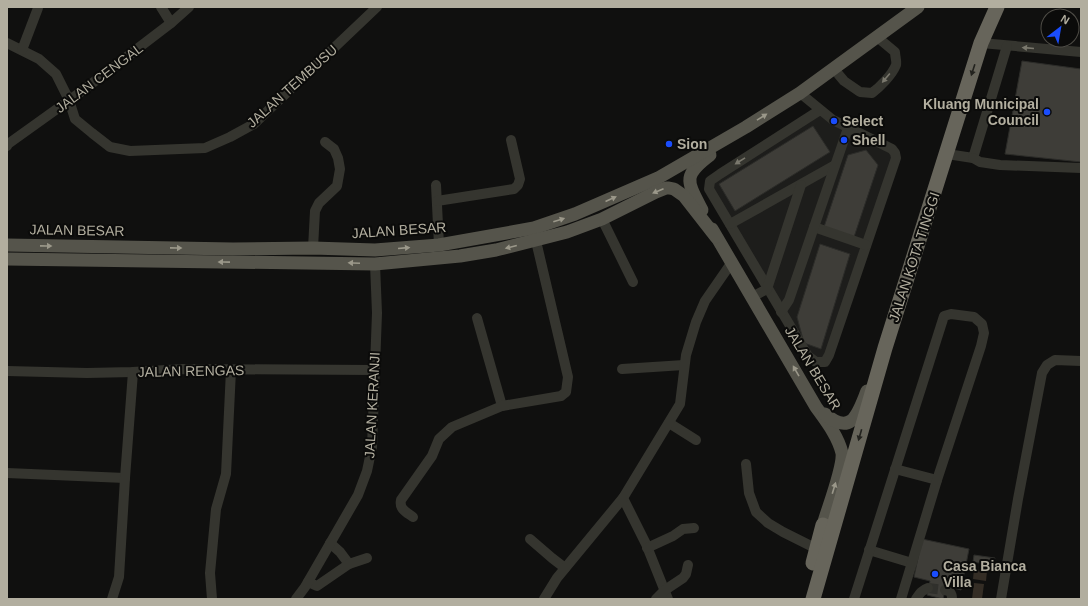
<svg xmlns="http://www.w3.org/2000/svg" width="1088" height="606" font-family="Arial,sans-serif">
<rect width="100%" height="100%" fill="#10100f"/>
<!-- built -->
<polygon fill="#1d1d1b" points="820,106 839,119 898,152 832,356 816,365 707,180"/>
<!-- water -->
<g fill="#342d25">
<polygon points="974,569 987,571 986,581 973,579"/>
<polygon points="974,583 984,584 982,599 972,599"/>
</g>
<!-- building -->
<g fill="#3e3d38" stroke="#2c2c29">
<polygon points="1022,61 1081,69 1081,162 1005,154"/>
<polygon points="813,126 830,152 735,211 719,184"/>
<polygon points="866,150 878,165 854,237 824,227 848,155"/>
<polygon points="820,244 850,254 821,349 804,343 797,317"/>
<polygon points="922,539 969,549 961,590 946,586 943,599 927,595 930,581 914,577"/>
<polygon points="974,555 995,558 993,565 973,562"/>
</g>
<g fill="none" stroke-linecap="round" stroke-linejoin="round">
<!-- minor-tunnel -->
<polyline stroke="#30302c" stroke-width="10" stroke-dasharray="10 5" stroke-linecap="butt" points="928,588 945,590"/>
<!-- minor -->
<g stroke="#35352f" stroke-width="10">
<polyline points="161,7 171,23"/>
<polyline points="7,43 39,59 56,74 69,100 75,119 92,133 110,147 130,151 205,148 230,137 254,124 377,7"/>
<polyline points="981,43 1081,52"/>
<polyline points="22,50 38,8"/>
<path d="M834 69 844 81 860 92 872 93C880 87 892 75 896 65 897 62 895 56 895 52L877 37"/>
<polyline points="800,93 833,120 892,149 895,153 896,158 829,355 825,362 816,362 808,356 709,189 710,181 720,174 820,110"/>
<polyline points="7,146 8,144 82,91 171,23 189,7"/>
<polyline points="947,154 973,158 1007,46"/>
<polyline points="973,158 980,162 1000,165 1081,168"/>
<polyline points="436,185 439,245"/>
<polyline points="437,201 514,189 518,185 520,179 511,140"/>
<polyline points="602,219 633,282"/>
<polyline points="730,224 835,165"/>
<polyline points="814,227 866,245"/>
<polyline points="313,248 315,211 319,203 337,186 340,169 338,158 334,149 325,142"/>
<polyline points="752,297 767,289 801,185"/>
<polyline points="781,312 789,300 848,128"/>
<polyline points="477,318 502,406"/>
<polyline points="622,369 684,365"/>
<polyline points="7,371 87,373 133,372 183,369 374,370"/>
<polyline points="669,423 696,440"/>
<polyline points="746,464 749,493 756,512 768,523 783,532 817,549"/>
<polyline points="895,469 937,480"/>
<polyline points="7,473 125,478"/>
<polyline points="623,498 646,544 668,599"/>
<path d="M413 517C406 512 399 509 401 500L432 456 439 439 452 427 502 406 561 396 566 392 568 377 536 241"/>
<polyline points="530,539 552,558 565,568"/>
<polyline points="330,543 340,552 349,564"/>
<polyline points="647,548 673,536 683,529 694,528"/>
<polyline points="869,550 912,563"/>
<polyline points="308,582 317,586 349,564 367,558"/>
<path d="M945 590C950 591 952 593 952 599"/>
<polyline points="112,599 119,577 125,478 133,372"/>
<polyline points="212,599 210,573 216,509 226,474 231,370"/>
<polyline points="296,599 305,587 358,495 367,471 372,447 377,313 375,264"/>
<polyline points="544,599 557,578 623,498 680,404 686,355 696,322 705,301 732,262"/>
<polyline points="656,599 665,590 683,578 686,574 688,565"/>
<polyline points="854,599 944,316 951,314 974,317 982,324 984,333 981,346 937,480 901,599"/>
<path d="M916 599C920 593 922 590 928 588"/>
<polyline points="1001,599 1018,499 1042,373 1047,365 1055,360 1081,361"/>
</g>
<!-- major -->
<g stroke="#55544b" stroke-width="13">
<path d="M702 210C687 181 682 176 710 155"/>
<path d="M712 229 816 407C826 421 838 436 842 453 844 467 827 510 823 525"/>
<polyline points="7,245 233,249 313,248 375,250 439,245 534,228 575,214 658,178 746,127 800,93 918,7"/>
<polyline points="7,259 375,264 460,256 496,250 567,232 602,219 656,192 666,188 669,188 674,189 684,196 716,237"/>
<path d="M825 414C852 437 858 413 867 391"/>
</g>
<!-- highway -->
<g stroke="#67655b" stroke-width="15">
<polyline points="813,563 823,525"/>
<polyline points="813,599 885,348 981,43 997,7"/>
</g>
</g>
<!-- one-way arrows -->
<defs><path id="oneway-solid" d="M-6-.8H1V-3.2L6.5 0L1 3.2V.8H-6Z"/></defs>
<g fill="#7a786d">
<use href="#oneway-solid" transform="translate(1028 48) rotate(-175)"/>
<use href="#oneway-solid" transform="translate(886 78) rotate(130)"/>
<use href="#oneway-solid" transform="translate(740 161) rotate(148)"/>
</g>
<g fill="#22221e">
<use href="#oneway-solid" transform="translate(973 70) rotate(108)"/>
<use href="#oneway-solid" transform="translate(860 435) rotate(106)"/>
</g>
<g fill="#9b988a">
<use href="#oneway-solid" transform="translate(762 117) rotate(-32)"/>
<use href="#oneway-solid" transform="translate(658 191) rotate(157)"/>
<use href="#oneway-solid" transform="translate(611 199) rotate(-24)"/>
<use href="#oneway-solid" transform="translate(559 220) rotate(-18)"/>
<use href="#oneway-solid" transform="translate(46 246) rotate(1)"/>
<use href="#oneway-solid" transform="translate(511 247) rotate(166)"/>
<use href="#oneway-solid" transform="translate(176 248) rotate(1)"/>
<use href="#oneway-solid" transform="translate(404 248) rotate(-5)"/>
<use href="#oneway-solid" transform="translate(224 262) rotate(-179)"/>
<use href="#oneway-solid" transform="translate(354 263) rotate(-178)"/>
<use href="#oneway-solid" transform="translate(796 371) rotate(-120)"/>
<use href="#oneway-solid" transform="translate(834 488) rotate(-73)"/>
</g>
<!-- markers -->
<g fill="#1a4dfd" stroke="#0b0b0a" stroke-width="1.5">
<circle cx="1047" cy="112" r="4"/>
<circle cx="834" cy="121" r="4"/>
<circle cx="844" cy="140" r="4"/>
<circle cx="669" cy="144" r="4"/>
<circle cx="935" cy="574" r="4"/>
</g>
<g text-anchor="middle" stroke-width="4" stroke-linejoin="round" paint-order="stroke">
<!-- street labels -->
<g font-size="14" fill="#b2ae9f" stroke="#0b0b0a">
<text transform="translate(99 78) rotate(-37)" y="5">JALAN CENGAL</text>
<text transform="translate(292 86) rotate(-42)" y="5">JALAN TEMBUSU</text>
<text transform="translate(77 230) rotate(1)" y="5">JALAN BESAR</text>
<text transform="translate(399 230) rotate(-4)" y="5">JALAN BESAR</text>
<text transform="translate(914 257) rotate(-72)" y="5">JALAN KOTA TINGGI</text>
<text transform="translate(813 368) rotate(59)" y="5">JALAN BESAR</text>
<text transform="translate(191 371) rotate(-1)" y="5">JALAN RENGAS</text>
<text transform="translate(372 405) rotate(-87)" y="5">JALAN KERANJI</text>
</g>
<!-- poi labels -->
<g font-size="14" font-weight="bold" fill="#b2ae9f" stroke="#0b0b0a" text-anchor="start">
<text x="1039" y="109" text-anchor="end">Kluang Municipal<tspan x="1039" dy="16">Council</tspan></text>
<text x="842" y="126">Select</text>
<text x="852" y="145">Shell</text>
<text x="677" y="149">Sion</text>
<text x="943" y="571">Casa Bianca<tspan x="943" dy="16">Villa</tspan></text>
</g>
</g>
<!-- border -->
<rect width="1088" height="606" fill="none" stroke="#b2ae9f" stroke-width="16"/>
<!-- north arrow -->
<g transform="translate(1060 28) rotate(31)"><circle r="19" fill="#0b0b0a" stroke="#4e4c46"/>
<path d="M0-3L7 15L0 10L-7 15Z" fill="#1a4dfd"/>
<text y="-6" font-size="11" font-weight="bold" text-anchor="middle" fill="#b2ae9f">N</text>
</g>
</svg>
